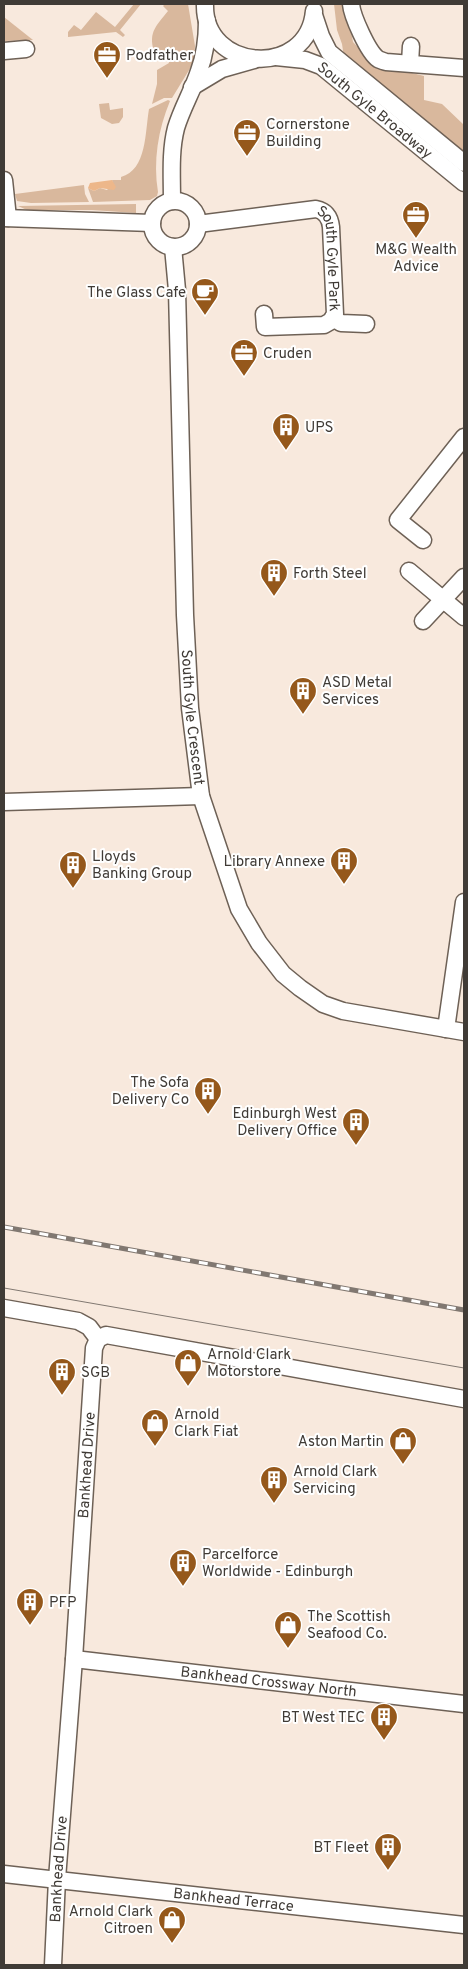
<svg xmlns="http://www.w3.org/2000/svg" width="468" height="1969" font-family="Overpass,sans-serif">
<rect width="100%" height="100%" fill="#f8e9dd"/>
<!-- green -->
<g fill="#d9b89d">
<polygon points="134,4 141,4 120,30 125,35 123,37 116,32 68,37 68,32 74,25 81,30 96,12 115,27"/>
<path d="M165 4H188L195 46 194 62 172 98H164L152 104 157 84V70L169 63 167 51H154C148 32 157 25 168 11L163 6Z"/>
<polygon points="334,4 346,4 353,42 373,63 424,76 424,100 442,104 464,125 464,155 344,57 342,44 337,30"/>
<polygon points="4,17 33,40 4,41"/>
<path d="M168 100 170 101C158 130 153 161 158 192L157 196 150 200 93 202 88 188 94 191 100 188 107 190 113 183 112 180H121V177C147 170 145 132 149 109Z"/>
<polygon points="109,103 110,110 123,108 123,117 119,123 112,124 101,118 99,104"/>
<polygon points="84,185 85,194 89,202 31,203 17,201 15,194"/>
<polygon points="136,204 136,213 92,210 27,210 18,206"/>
</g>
<!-- water -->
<polygon fill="#edb78a" points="112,180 116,187 114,190 100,188 94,191 88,188 90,183"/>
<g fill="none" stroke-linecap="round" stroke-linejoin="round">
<defs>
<g id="minor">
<path d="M205 4C203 72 308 79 314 11"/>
<path d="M351 4C352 16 368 52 378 59 380 60 383 61 386 62L464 68"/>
<polyline points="314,15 321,36 329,52 464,163"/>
<polyline points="4,51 26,49"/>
<path id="s1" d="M276 57 305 60 321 66 464 183"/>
<polyline points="410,63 411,46"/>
<polyline points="192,87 222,69 254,60"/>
<polyline points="4,180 8,218"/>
<path d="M172 201C172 177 170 151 176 128 182 108 193 90 199 71 205 55 207 38 207 21"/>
<circle cx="175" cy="224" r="23"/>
<polyline points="4,218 152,223"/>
<path id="s2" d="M198 224 316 209C326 211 330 218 331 227L335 314 331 321 324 325 265 327 264 314"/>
<path id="s3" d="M173 247 177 290 185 615 190 708 201 796 239 909 259 943 283 974 300 988 323 1004 343 1011 464 1032"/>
<polyline points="333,318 341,323 366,324"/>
<polyline points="423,540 398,520 464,437"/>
<polyline points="409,571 464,617"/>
<polyline points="423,621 464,577"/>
<polyline points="4,802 201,796"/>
<polyline points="446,1029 464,902"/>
<polyline points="4,1308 78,1321 89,1327 98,1339"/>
<path id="s4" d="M74 1659 464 1704"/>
<path id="s5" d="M4 1874 464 1925"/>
<path id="s6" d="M53 1965 57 1879 74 1659 94 1348 98 1339 106 1335 464 1399"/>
</g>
</defs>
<!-- minor casing -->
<use href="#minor" stroke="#6e6156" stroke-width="19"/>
<!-- minor -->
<use href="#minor" stroke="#fff" stroke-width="16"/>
<!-- tram -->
<polyline stroke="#817871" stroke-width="1" points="4,1288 464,1368"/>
<defs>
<polyline id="rail" points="4,1227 464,1310"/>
</defs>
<!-- rail casing -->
<use href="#rail" stroke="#817871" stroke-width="5"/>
<!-- rail -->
<use href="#rail" stroke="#fff" stroke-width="3" stroke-dasharray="9" stroke-linecap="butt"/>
</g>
<!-- icons -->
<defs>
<symbol id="office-pin" viewBox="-11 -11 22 30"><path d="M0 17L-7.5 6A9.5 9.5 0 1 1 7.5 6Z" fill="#95581b" stroke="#fff"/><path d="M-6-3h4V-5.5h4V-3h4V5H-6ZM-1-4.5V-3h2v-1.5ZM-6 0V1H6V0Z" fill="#fff"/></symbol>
<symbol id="cafe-pin" viewBox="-11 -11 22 30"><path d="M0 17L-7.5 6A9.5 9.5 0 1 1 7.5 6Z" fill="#95581b" stroke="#fff"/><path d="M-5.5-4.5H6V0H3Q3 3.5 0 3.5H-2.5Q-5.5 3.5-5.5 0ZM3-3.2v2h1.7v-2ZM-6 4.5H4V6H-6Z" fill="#fff"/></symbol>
<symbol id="building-pin" viewBox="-11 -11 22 30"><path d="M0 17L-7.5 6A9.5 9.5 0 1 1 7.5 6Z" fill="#95581b" stroke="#fff"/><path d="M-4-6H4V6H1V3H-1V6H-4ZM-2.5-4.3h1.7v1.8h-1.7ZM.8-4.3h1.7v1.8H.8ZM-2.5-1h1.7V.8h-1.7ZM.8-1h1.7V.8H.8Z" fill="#fff"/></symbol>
<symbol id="shop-pin" viewBox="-11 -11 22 30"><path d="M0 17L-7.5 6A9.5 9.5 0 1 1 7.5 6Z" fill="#95581b" stroke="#fff"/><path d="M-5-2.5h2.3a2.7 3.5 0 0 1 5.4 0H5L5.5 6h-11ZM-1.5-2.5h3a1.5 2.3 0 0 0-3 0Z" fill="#fff"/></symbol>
</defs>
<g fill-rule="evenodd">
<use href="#office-pin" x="91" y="39" width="32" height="43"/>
<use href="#office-pin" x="231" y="117" width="32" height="43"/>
<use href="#office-pin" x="400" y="199" width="32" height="43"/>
<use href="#cafe-pin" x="189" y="276" width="32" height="43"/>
<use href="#office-pin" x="228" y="337" width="32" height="43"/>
<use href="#building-pin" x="270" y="411" width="32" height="43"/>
<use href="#building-pin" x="258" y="557" width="32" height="43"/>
<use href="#building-pin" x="287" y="675" width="32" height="43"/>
<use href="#building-pin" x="328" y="845" width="32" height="43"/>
<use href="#building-pin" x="57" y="849" width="32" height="43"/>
<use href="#building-pin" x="192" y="1075" width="32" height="43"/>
<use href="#building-pin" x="340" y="1106" width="32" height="43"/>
<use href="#shop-pin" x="172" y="1347" width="32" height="43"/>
<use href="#building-pin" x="46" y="1356" width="32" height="43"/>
<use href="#shop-pin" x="139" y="1407" width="32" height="43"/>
<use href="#shop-pin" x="387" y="1425" width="32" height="43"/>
<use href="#building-pin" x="258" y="1464" width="32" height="43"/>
<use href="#building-pin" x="167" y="1547" width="32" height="43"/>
<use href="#building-pin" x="14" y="1586" width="32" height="43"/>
<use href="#shop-pin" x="272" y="1609" width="32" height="43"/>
<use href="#building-pin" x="368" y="1701" width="32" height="43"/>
<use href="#building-pin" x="372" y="1831" width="32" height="43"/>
<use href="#shop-pin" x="156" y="1904" width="32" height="43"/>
</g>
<g text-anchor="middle" stroke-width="4" stroke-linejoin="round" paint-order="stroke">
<!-- poi labels -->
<g font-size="15" fill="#403b36" stroke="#fff" text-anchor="start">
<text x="126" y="60">Podfather</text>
<text x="266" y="129">Cornerstone<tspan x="266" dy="17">Building</tspan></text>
<text x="416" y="254" text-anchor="middle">M&amp;G Wealth<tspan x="416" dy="17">Advice</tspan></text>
<text x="186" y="297" text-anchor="end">The Glass Cafe</text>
<text x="263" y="358">Cruden</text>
<text x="305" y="432">UPS</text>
<text x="293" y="578">Forth Steel</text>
<text x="322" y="687">ASD Metal<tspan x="322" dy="17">Services</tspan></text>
<text x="92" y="861">Lloyds<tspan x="92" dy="17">Banking Group</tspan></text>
<text x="325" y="866" text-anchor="end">Library Annexe</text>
<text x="189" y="1087" text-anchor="end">The Sofa<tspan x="189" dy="17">Delivery Co</tspan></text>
<text x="337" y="1118" text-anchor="end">Edinburgh West<tspan x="337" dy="17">Delivery Office</tspan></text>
<text x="207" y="1359">Arnold Clark<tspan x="207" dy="17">Motorstore</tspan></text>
<text x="81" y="1377">SGB</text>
<text x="174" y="1419">Arnold<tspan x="174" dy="17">Clark Fiat</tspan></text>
<text x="384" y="1446" text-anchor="end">Aston Martin</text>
<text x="293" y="1476">Arnold Clark<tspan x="293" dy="17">Servicing</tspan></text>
<text x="202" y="1559">Parcelforce<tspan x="202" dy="17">Worldwide - Edinburgh</tspan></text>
<text x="49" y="1607">PFP</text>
<text x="307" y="1621">The Scottish<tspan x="307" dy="17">Seafood Co.</tspan></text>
<text x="365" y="1722" text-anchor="end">BT West TEC</text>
<text x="369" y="1852" text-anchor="end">BT Fleet</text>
<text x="153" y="1916" text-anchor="end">Arnold Clark<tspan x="153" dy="17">Citroen</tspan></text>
</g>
<!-- street labels -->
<g font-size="15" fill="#403b36" stroke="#fff">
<text dy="5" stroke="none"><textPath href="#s1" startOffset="116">South Gyle Broadway</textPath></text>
<text dy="5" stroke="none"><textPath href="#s2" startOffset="175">South Gyle Park</textPath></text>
<text dy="5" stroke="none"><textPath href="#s3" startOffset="471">South Gyle Crescent</textPath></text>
<text dy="5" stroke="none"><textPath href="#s6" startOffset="501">Bankhead Drive</textPath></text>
<text dy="5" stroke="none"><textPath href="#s4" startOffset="196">Bankhead Crossway North</textPath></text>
<text dy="5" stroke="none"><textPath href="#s6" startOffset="96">Bankhead Drive</textPath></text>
<text dy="5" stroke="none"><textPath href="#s5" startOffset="231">Bankhead Terrace</textPath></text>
</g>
</g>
<!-- border -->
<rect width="468" height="1969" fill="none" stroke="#403b36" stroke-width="10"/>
</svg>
